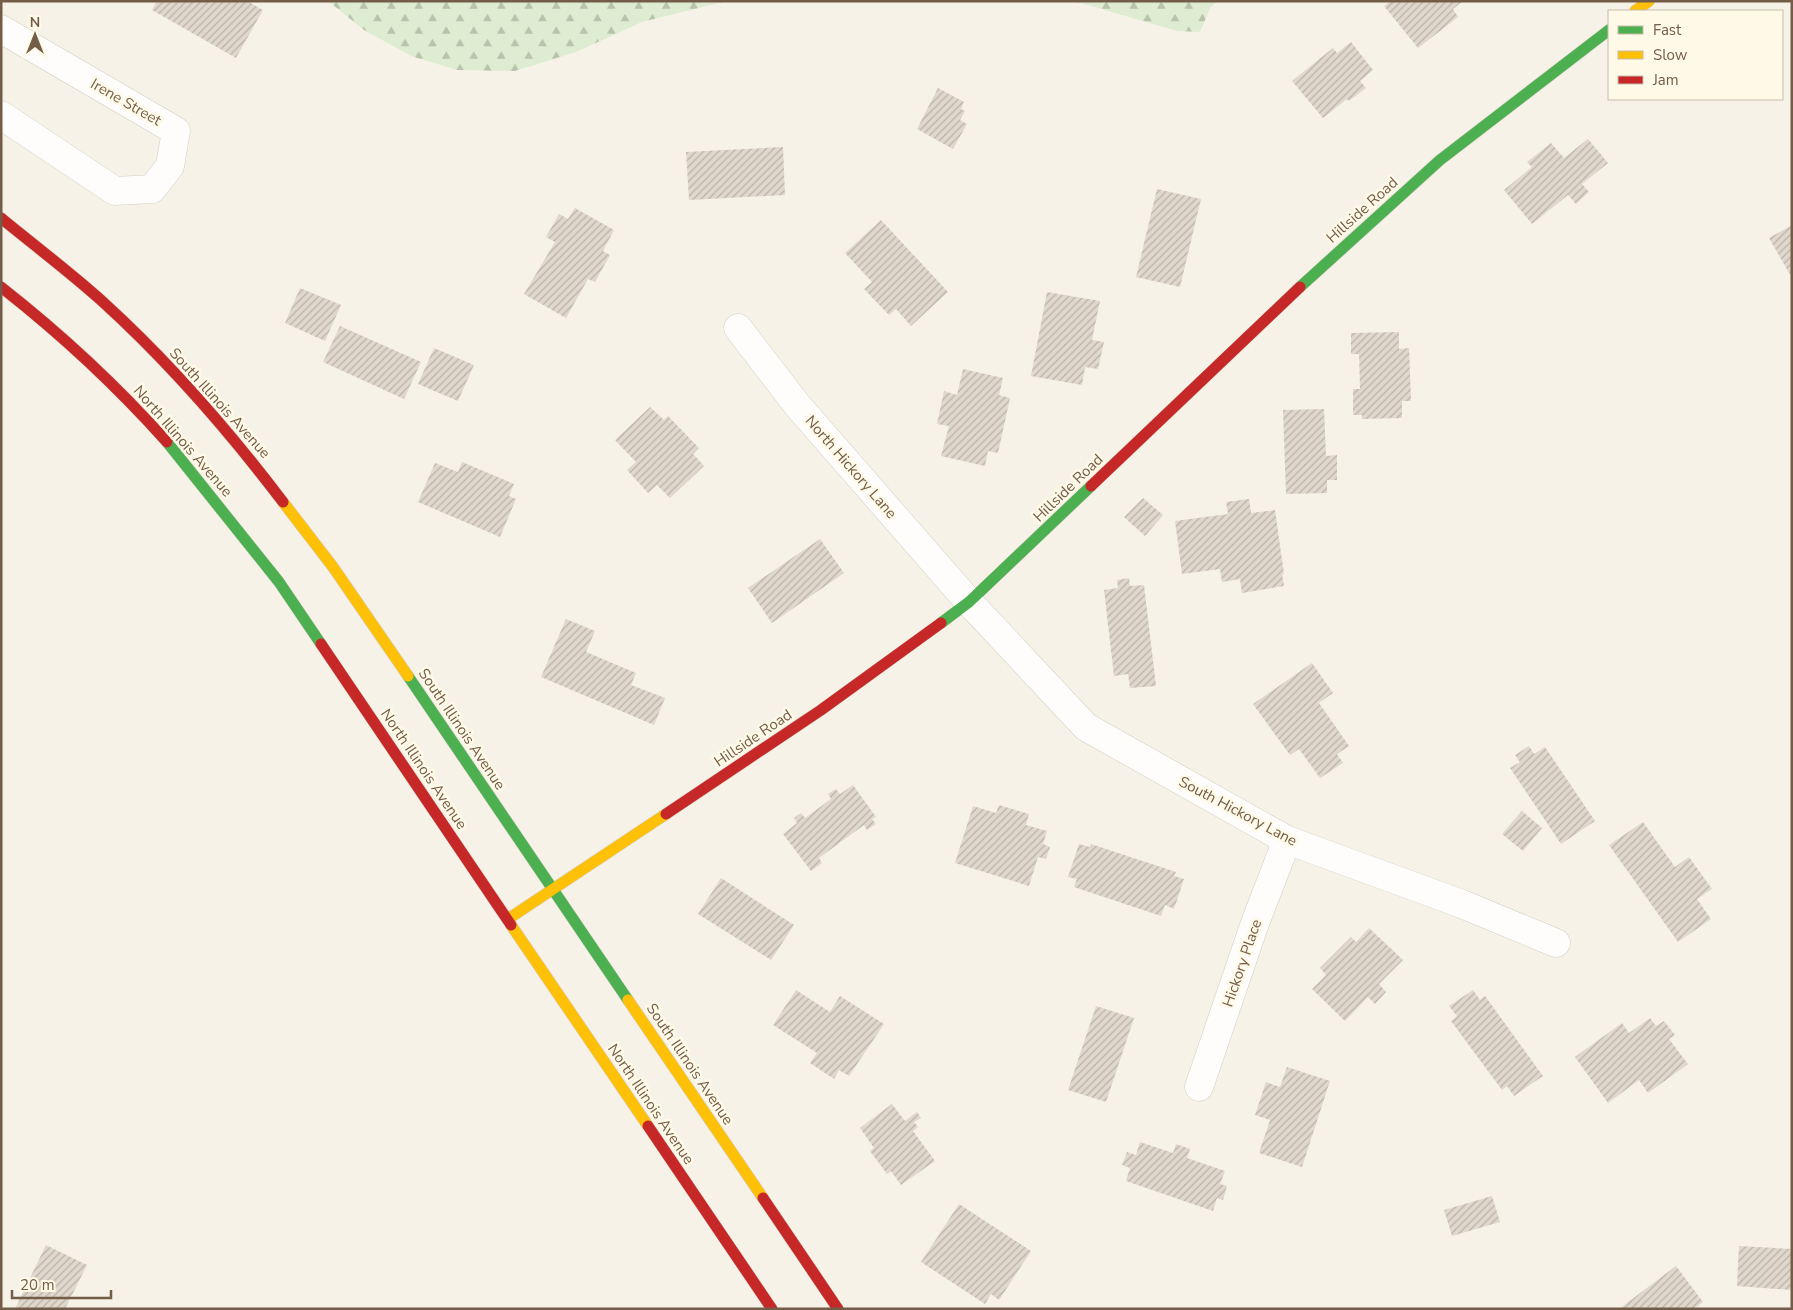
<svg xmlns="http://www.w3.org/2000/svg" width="1793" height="1310" font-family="'Nunito Sans',sans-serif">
<defs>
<pattern id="forest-firs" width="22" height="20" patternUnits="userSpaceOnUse" patternTransform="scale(1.25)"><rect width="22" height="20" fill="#deedd2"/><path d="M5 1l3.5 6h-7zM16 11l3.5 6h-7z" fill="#b8c3ac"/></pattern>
<pattern id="building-hatch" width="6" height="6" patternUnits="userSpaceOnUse" patternTransform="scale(1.25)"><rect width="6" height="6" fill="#e0d8cc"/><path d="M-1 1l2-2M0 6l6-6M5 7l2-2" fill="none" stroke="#bab2a8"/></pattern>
</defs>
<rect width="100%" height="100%" fill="#f6f2e7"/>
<!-- forest -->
<g fill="url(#forest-firs)">
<polygon points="328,1 727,1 642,22 576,52 515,71 457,70 411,56 364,30"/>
<polygon points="1074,1 1217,1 1210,8 1200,32 1177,31"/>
</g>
<!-- building -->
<g fill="url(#building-hatch)">
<polygon points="157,1 247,1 263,10 236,58 152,10"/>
<polygon points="1391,1 1463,1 1453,9 1458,17 1418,48 1384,6"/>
<polygon points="1351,42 1373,70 1360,81 1366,88 1349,101 1347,99 1323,118 1292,81 1333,48 1337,53"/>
<polygon points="938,88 964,102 961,109 965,111 960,120 967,124 953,149 917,129"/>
<polygon points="1588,139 1608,163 1582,184 1589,192 1576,204 1568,195 1532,224 1504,190 1532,167 1527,162 1551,143 1564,158"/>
<polygon points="783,147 785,195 689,200 686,152"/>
<polygon points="1157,189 1201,199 1180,287 1136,277"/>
<polygon points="575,208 614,230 603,251 610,255 595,282 588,279 566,318 524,294 555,242 546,237 559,214 568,219"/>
<polygon points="881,220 948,292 911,326 896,309 889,315 864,289 872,282 845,253"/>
<polygon points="1792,225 1792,278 1769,238"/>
<polygon points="300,288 341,305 325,341 285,323"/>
<polygon points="1047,292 1100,301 1092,340 1104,342 1098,369 1085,367 1082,385 1031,376"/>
<polygon points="340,326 421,362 404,399 323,362"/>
<polygon points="1399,332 1399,349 1409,348 1411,401 1402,401 1402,418 1362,419 1362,415 1353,415 1353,389 1360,389 1359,354 1351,354 1351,333"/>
<polygon points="434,348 474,365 458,401 418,384"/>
<polygon points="963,369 1003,378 999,395 1010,398 998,453 988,451 985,466 941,456 949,426 937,424 944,391 957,395"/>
<polygon points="650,407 664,420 668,416 699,448 693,454 704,466 670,498 657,485 648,493 627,470 636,462 615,440"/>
<polygon points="1324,409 1326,456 1337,455 1337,480 1327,480 1327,493 1286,494 1283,410"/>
<polygon points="462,462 514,484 509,496 516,499 500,537 418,502 435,463 458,472"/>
<polygon points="1143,498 1163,515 1145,536 1124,517"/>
<polygon points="1249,499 1251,513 1275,510 1284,574 1282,574 1284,586 1242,593 1240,579 1222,582 1220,569 1182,574 1175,521 1228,514 1226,502"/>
<polygon points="820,539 844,573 772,623 748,588"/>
<polygon points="1129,578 1130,586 1144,585 1156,686 1130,688 1128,674 1114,676 1104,590 1118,588 1117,580"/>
<polygon points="566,619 595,631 586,652 636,673 631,685 665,698 654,725 541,677"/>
<polygon points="1312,663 1333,693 1319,703 1349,746 1337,754 1343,763 1320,778 1299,749 1290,755 1253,704"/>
<polygon points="1529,746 1534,754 1545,747 1595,821 1561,844 1510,768 1520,762 1515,755"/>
<polygon points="853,785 876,817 872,819 876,824 867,830 864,825 819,858 822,863 811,871 783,834 797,823 794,818 801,813 805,818 831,799 828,794 836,789 840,794"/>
<polygon points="999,805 1029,814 1026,825 1047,831 1043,844 1050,847 1046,859 1038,857 1029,886 955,863 973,806 996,813"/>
<polygon points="1522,811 1542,828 1523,851 1502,834"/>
<polygon points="1643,822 1675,867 1689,857 1712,889 1697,899 1711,919 1678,942 1609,845"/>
<polygon points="1079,844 1090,847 1091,844 1176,872 1174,876 1184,879 1174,909 1165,905 1161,916 1074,887 1077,879 1068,877"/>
<polygon points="721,878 794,925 771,960 698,914"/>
<polygon points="1369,928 1403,960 1379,984 1386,992 1375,1004 1368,997 1345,1021 1312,989 1326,975 1320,968 1351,937 1356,942"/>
<polygon points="796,990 830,1012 840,996 884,1024 849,1076 839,1070 834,1079 810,1063 817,1053 773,1025"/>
<polygon points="1473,990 1480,1000 1485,996 1543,1076 1514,1096 1507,1086 1502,1090 1451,1021 1457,1016 1449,1006"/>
<polygon points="1096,1006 1134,1018 1106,1102 1068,1090"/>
<polygon points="1650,1018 1656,1026 1664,1021 1675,1035 1669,1039 1688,1064 1648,1093 1639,1080 1608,1103 1575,1057 1622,1023 1629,1033"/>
<polygon points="1287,1067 1330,1081 1302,1167 1259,1153 1270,1120 1255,1115 1266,1082 1280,1087"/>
<polygon points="892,1104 905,1121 917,1112 921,1118 914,1122 918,1127 913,1131 935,1161 901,1185 891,1171 887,1174 870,1151 874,1148 860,1128"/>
<polygon points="1140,1142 1173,1153 1176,1144 1190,1149 1187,1158 1225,1171 1220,1184 1227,1186 1223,1200 1217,1198 1213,1211 1126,1181 1130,1168 1122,1165 1127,1152 1136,1155"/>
<polygon points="1492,1196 1500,1222 1452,1236 1444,1210"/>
<polygon points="959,1204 1031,1251 999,1300 991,1294 985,1304 921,1262"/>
<polygon points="46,1245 87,1265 65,1309 15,1309"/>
<polygon points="1739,1246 1792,1249 1792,1290 1737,1286"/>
<polygon points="1676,1266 1703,1302 1694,1309 1619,1309"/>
</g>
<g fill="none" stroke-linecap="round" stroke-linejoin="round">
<defs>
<g id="street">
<polyline points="1,29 176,131 170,166 152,189 115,191 1,115"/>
<polyline points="738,328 798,406 969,602 1086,727 1287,840 1462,904 1556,943"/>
<polyline points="1199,1087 1255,923 1287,840"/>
</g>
<g id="fast">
<polyline points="1300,287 1440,160 1609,30"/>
<polyline points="167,442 279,582 321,644"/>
<polyline points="941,623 969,602 1091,486"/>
<polyline points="408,676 628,1000"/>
</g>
<g id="slow">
<polyline points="1635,11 1649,1"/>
<polyline points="283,502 333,567 408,676"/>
<polyline points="508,919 666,814"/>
<polyline points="511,925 648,1126"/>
<polyline points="628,1000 763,1198"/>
</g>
<g id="jam">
<path d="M1 218C35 246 71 273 103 302 169 362 229 431 283 502"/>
<path d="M1 287C61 334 116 385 167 442"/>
<polyline points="1091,486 1300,287"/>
<polyline points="321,644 511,925"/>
<polyline points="666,814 821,710 941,623"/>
<polyline points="648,1126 772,1309"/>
<polyline points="763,1198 838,1309"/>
</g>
</defs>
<!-- street casing -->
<use href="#street" stroke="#d4cec5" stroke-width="29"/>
<!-- fast casing -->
<use href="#fast" stroke="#d4cec4" stroke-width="12"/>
<!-- slow casing -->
<use href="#slow" stroke="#d4cec4" stroke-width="12"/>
<!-- jam casing -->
<use href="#jam" stroke="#d4cec4" stroke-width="12"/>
<!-- street -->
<use href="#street" stroke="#fefdfb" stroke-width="28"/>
<!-- fast -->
<use href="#fast" stroke="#4caf50" stroke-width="11"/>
<!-- slow -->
<use href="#slow" stroke="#ffc107" stroke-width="11"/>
<!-- jam -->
<use href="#jam" stroke="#c62828" stroke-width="11"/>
</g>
<g text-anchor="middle" stroke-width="5" stroke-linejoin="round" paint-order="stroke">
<!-- street labels -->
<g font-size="15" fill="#735d48" stroke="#fff9e7">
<text transform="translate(126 102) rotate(30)" y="5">Irene Street</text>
<text transform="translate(1362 210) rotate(-42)" y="5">Hillside Road</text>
<text transform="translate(220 403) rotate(48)" y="5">South Illinois Avenue</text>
<text transform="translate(183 441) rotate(49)" y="5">North Illinois Avenue</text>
<text transform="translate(851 467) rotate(49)" y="5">North Hickory Lane</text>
<text transform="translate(1068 488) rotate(-44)" y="5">Hillside Road</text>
<text transform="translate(462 729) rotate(56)" y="5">South Illinois Avenue</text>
<text transform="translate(753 738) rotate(-34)" y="5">Hillside Road</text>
<text transform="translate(424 769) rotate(56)" y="5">North Illinois Avenue</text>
<text transform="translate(1238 811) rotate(28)" y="5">South Hickory Lane</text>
<text transform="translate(1242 963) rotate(-71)" y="5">Hickory Place</text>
<text transform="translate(690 1064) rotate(56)" y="5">South Illinois Avenue</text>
<text transform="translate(651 1104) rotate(56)" y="5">North Illinois Avenue</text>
</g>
</g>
<!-- border -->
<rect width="1793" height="1310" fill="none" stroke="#735d48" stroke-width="5"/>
<!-- legend -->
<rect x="1608" y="10" width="175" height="90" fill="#fff9e7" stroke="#c7bba7"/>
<rect x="1618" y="26" width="25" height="8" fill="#4caf50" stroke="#c7bba7"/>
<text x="1653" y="35" font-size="15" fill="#735d48">Fast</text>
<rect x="1618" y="51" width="25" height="8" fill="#ffc107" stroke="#c7bba7"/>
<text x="1653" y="60" font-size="15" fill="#735d48">Slow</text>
<rect x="1618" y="76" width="25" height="8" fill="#c62828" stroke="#c7bba7"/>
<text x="1653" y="85" font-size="15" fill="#735d48">Jam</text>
<!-- north arrow -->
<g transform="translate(35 35)" stroke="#fff9e7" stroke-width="4" paint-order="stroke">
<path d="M0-4L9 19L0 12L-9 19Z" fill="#735d48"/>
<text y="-8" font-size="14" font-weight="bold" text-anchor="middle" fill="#735d48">N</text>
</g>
<!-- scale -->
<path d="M12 1290v8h99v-8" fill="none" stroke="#735d48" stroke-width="2.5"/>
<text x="20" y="1290" font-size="15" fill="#735d48" stroke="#fff9e7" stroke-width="4" paint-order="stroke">20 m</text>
</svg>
